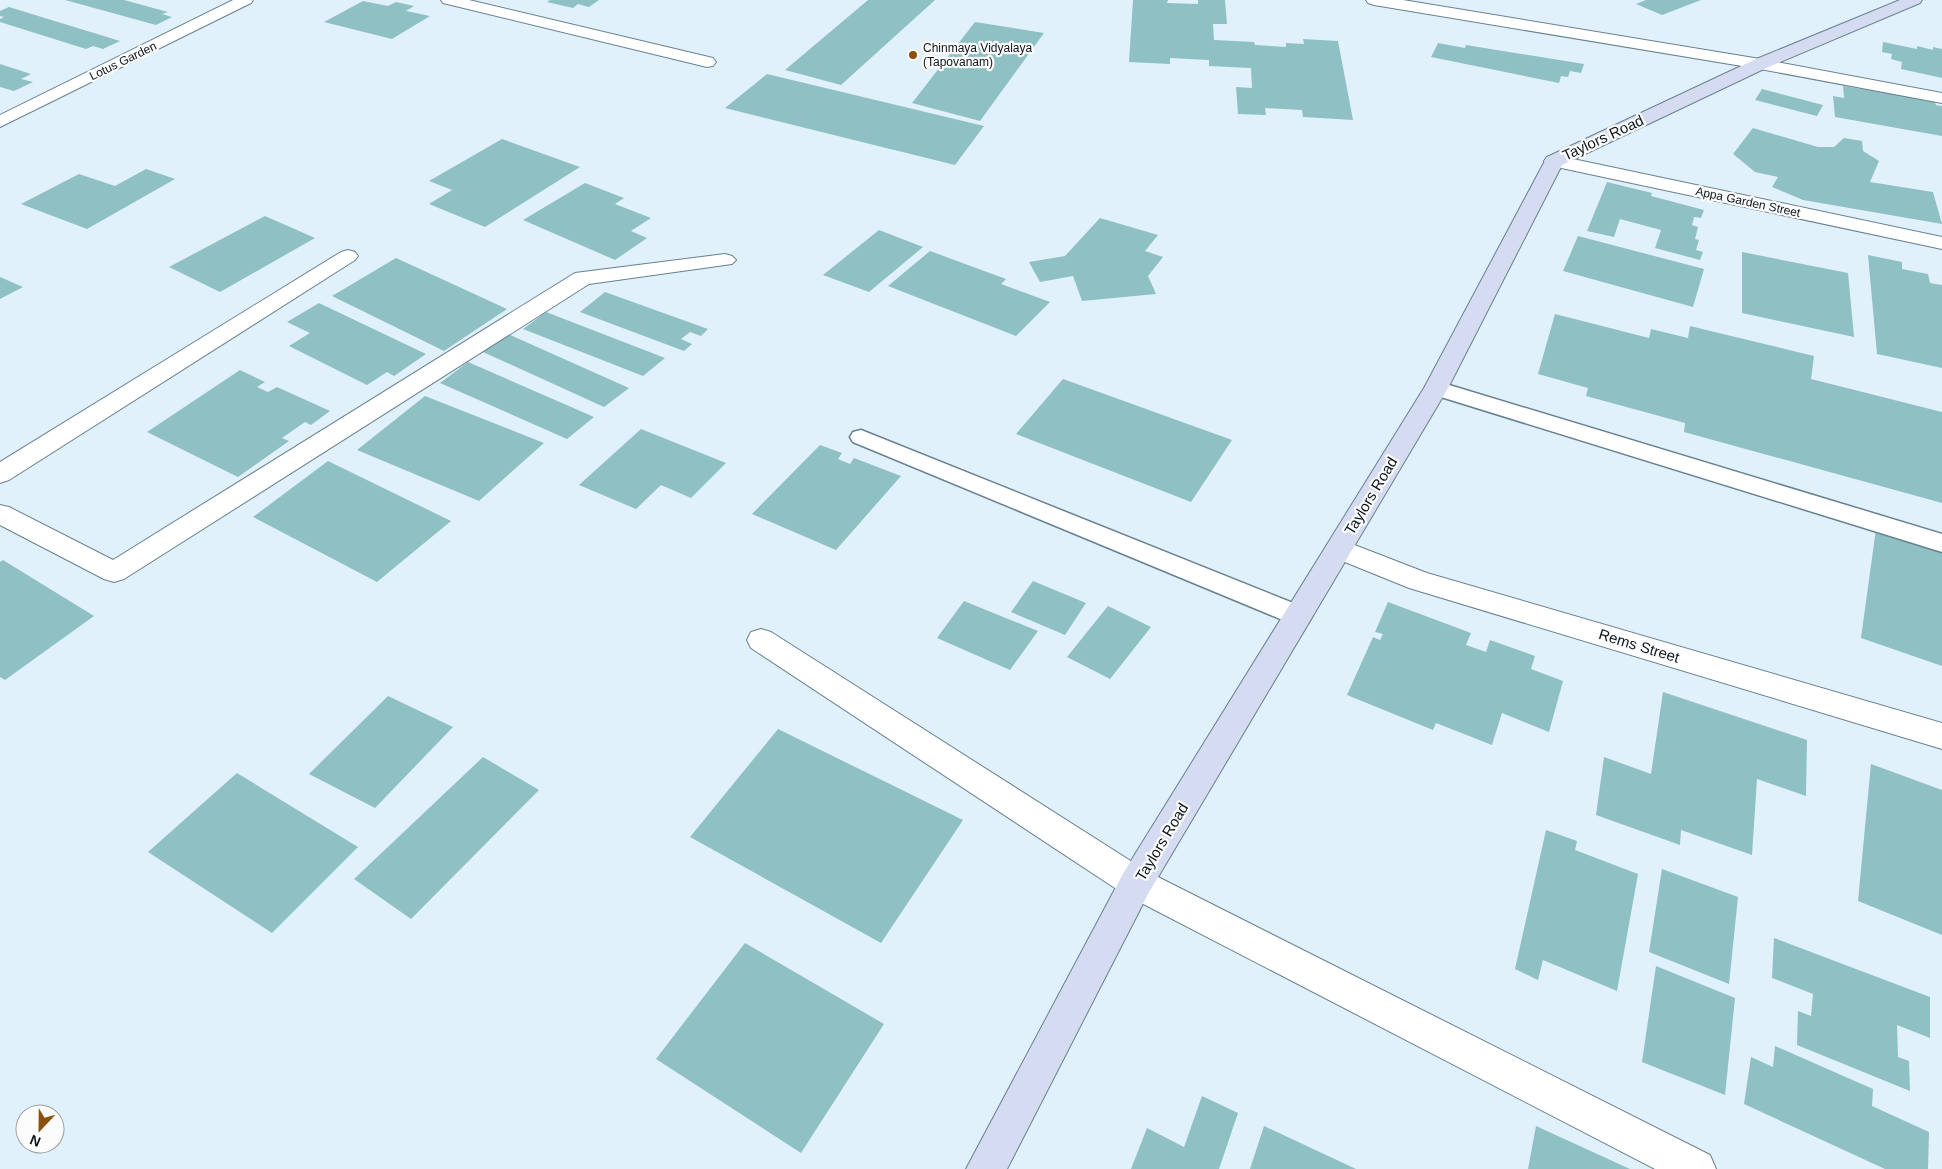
<svg xmlns="http://www.w3.org/2000/svg" width="1942" height="1169" font-family="Helvetica,sans-serif">
<rect width="100%" height="100%" fill="#e1f1fc"/>
<!-- building -->
<g fill="#8fc0c3">
<polygon points="65,0 124,0 168,12 162,14 172,17 156,25"/>
<polygon points="550,0 599,0 589,7 578,4 573,8 547,2"/>
<polygon points="868,0 935,0 841,85 785,70"/>
<polygon points="1133,0 1168,0 1167,3 1198,4 1198,0 1225,0 1227,24 1213,24 1214,40 1254,42 1255,45 1286,47 1286,43 1304,44 1303,39 1338,41 1353,120 1303,117 1302,110 1265,108 1266,115 1238,114 1236,87 1252,88 1251,68 1209,66 1209,60 1170,58 1170,64 1129,62"/>
<polygon points="1646,0 1701,0 1662,15 1636,4"/>
<polygon points="363,1 388,6 396,2 414,6 406,11 430,16 392,39 324,22"/>
<polygon points="9,7 120,41 103,49 93,46 86,49 0,22 0,19 4,17 0,16 0,11"/>
<polygon points="975,22 1044,33 980,121 912,103"/>
<polygon points="1883,42 1917,49 1917,46 1933,50 1933,47 1942,49 1942,78 1901,69 1902,62 1891,59 1892,54 1882,52"/>
<polygon points="1438,43 1465,48 1466,45 1584,64 1581,73 1570,71 1568,77 1561,76 1559,83 1431,57"/>
<polygon points="0,64 31,74 21,79 33,82 14,91 0,87"/>
<polygon points="767,74 984,126 955,165 725,108"/>
<polygon points="1843,86 1934,101 1936,105 1942,106 1942,136 1835,117 1833,96 1844,98"/>
<polygon points="1762,89 1823,105 1817,116 1755,100"/>
<polygon points="1753,128 1818,147 1834,147 1844,138 1862,141 1863,151 1879,161 1870,182 1933,192 1942,224 1803,200 1772,187 1778,177 1755,172 1733,154"/>
<polygon points="502,139 580,167 485,227 429,204 452,190 429,181"/>
<polygon points="146,169 175,179 87,229 21,204 79,174 115,186"/>
<polygon points="1607,182 1652,193 1651,196 1704,210 1701,218 1694,217 1692,225 1698,227 1695,239 1699,240 1696,250 1703,252 1700,260 1655,248 1661,230 1620,219 1614,237 1587,231"/>
<polygon points="585,183 624,198 615,204 651,218 631,231 647,238 615,260 523,220"/>
<polygon points="265,216 315,238 220,292 169,267"/>
<polygon points="1100,218 1158,235 1145,251 1163,257 1148,276 1156,294 1082,301 1073,276 1040,282 1029,262 1065,256"/>
<polygon points="879,230 923,247 869,292 823,275"/>
<polygon points="1578,236 1704,269 1693,307 1563,271"/>
<polygon points="930,251 1006,279 1001,284 1050,302 1016,336 888,286"/>
<polygon points="1742,252 1848,273 1854,337 1742,313"/>
<polygon points="1868,255 1902,262 1902,269 1928,274 1930,283 1942,285 1942,368 1877,354"/>
<polygon points="396,258 507,309 444,351 332,296"/>
<polygon points="0,277 23,287 0,299"/>
<polygon points="605,292 708,329 701,336 690,332 681,339 692,344 684,351 580,312"/>
<polygon points="319,303 426,354 394,376 387,372 367,385 289,346 310,333 287,322"/>
<polygon points="546,312 665,358 643,376 523,329"/>
<polygon points="1555,314 1649,338 1651,329 1688,338 1690,326 1814,356 1811,379 1942,412 1942,503 1684,432 1685,423 1586,396 1588,388 1538,374"/>
<polygon points="508,334 629,388 604,407 483,352"/>
<polygon points="468,362 594,417 567,439 440,383"/>
<polygon points="240,370 265,382 257,387 268,392 277,387 330,411 311,425 305,422 282,438 289,441 238,477 147,432"/>
<polygon points="1063,379 1232,440 1191,502 1016,434"/>
<polygon points="425,396 544,443 479,501 357,450"/>
<polygon points="641,429 726,463 691,498 661,485 636,509 579,485"/>
<polygon points="820,445 842,453 838,459 850,464 854,458 901,476 836,550 752,514"/>
<polygon points="328,461 451,521 377,582 253,517"/>
<polygon points="1876,529 1942,550 1942,666 1861,638"/>
<polygon points="3,560 94,616 5,680 0,677 0,562"/>
<polygon points="1033,581 1086,603 1065,635 1011,612"/>
<polygon points="964,601 1038,631 1010,670 937,638"/>
<polygon points="1388,602 1471,633 1466,645 1486,652 1490,640 1535,656 1531,669 1563,681 1549,732 1502,713 1492,745 1436,723 1433,730 1347,695 1373,637 1380,640 1383,634 1375,632"/>
<polygon points="1108,606 1151,627 1110,679 1067,657"/>
<polygon points="1663,692 1807,740 1806,796 1757,779 1752,855 1681,830 1680,845 1596,815 1604,757 1651,774"/>
<polygon points="388,696 453,727 375,808 309,774"/>
<polygon points="778,729 963,820 881,943 690,837"/>
<polygon points="483,757 539,790 411,919 354,879"/>
<polygon points="1871,764 1942,790 1942,935 1858,901"/>
<polygon points="237,773 358,847 272,933 148,852"/>
<polygon points="1546,830 1577,841 1575,850 1638,874 1617,991 1543,960 1538,980 1515,969"/>
<polygon points="1662,869 1738,897 1729,984 1649,952"/>
<polygon points="1774,938 1930,997 1930,1038 1897,1025 1898,1057 1909,1061 1910,1091 1797,1045 1798,1011 1811,1016 1813,994 1772,978"/>
<polygon points="745,943 884,1024 801,1153 656,1059"/>
<polygon points="1656,966 1735,998 1725,1095 1642,1062"/>
<polygon points="1775,1046 1873,1089 1872,1106 1929,1132 1928,1169 1885,1169 1744,1104 1751,1057 1773,1067"/>
<polygon points="1202,1096 1238,1113 1219,1169 1131,1169 1147,1128 1184,1147"/>
<polygon points="1264,1126 1356,1169 1250,1169"/>
<polygon points="1536,1126 1630,1169 1528,1169"/>
</g>
<g fill="none" stroke-linecap="round" stroke-linejoin="round">
<defs>
<g id="lane">
<polygon points="1436,381 1942,534 1942,552 1428,393 1425,388 1428,383"/>
<polygon points="861,430 1308,609 1312,616 1308,623 1299,626 1290,623 853,442 850,437 853,432"/>
</g>
<g id="street">
<polygon points="233,0 253,0 251,3 0,127 0,115"/>
<polygon points="441,0 469,0 713,58 716,62 713,66 707,67 443,3"/>
<polygon points="1366,0 1403,0 1760,59 1942,93 1942,103 1760,69 1374,5 1368,3"/>
<polygon points="1554,155 1942,237 1942,249 1547,165 1544,161 1547,157"/>
<polygon points="348,250 355,252 358,256 355,260 9,480 0,483 0,462 341,252"/>
<polygon points="725,254 732,256 736,260 732,264 589,284 124,579 114,582 104,579 0,525 0,505 9,507 113,560 575,273"/>
<polygon points="1339,539 1427,573 1942,723 1942,749 1409,588 1330,556 1326,549 1330,542"/>
<polygon points="761,629 771,632 1148,872 1710,1155 1716,1169 1655,1169 1124,894 751,648 747,640 751,632"/>
</g>
<polygon id="secondary" points="1900,0 1922,0 1920,3 1766,68 1562,165 1448,388 1148,894 1007,1169 966,1169 1124,872 1424,388 1547,157 1754,60"/>
</defs>
<!-- lane casing -->
<use href="#lane" stroke="#678190" stroke-width="3"/>
<!-- street casing -->
<use href="#street" stroke="#678190" stroke-width="2"/>
<!-- secondary casing -->
<use href="#secondary" stroke="#678190" stroke-width="2"/>
<!-- lane -->
<use href="#lane" fill="#fff" fill-rule="evenodd"/>
<!-- street -->
<use href="#street" fill="#fff" fill-rule="evenodd"/>
<!-- secondary -->
<use href="#secondary" fill="#d5dcf1" fill-rule="evenodd"/>
</g>
<!-- markers -->
<circle fill="#8b500d" stroke="#fcfcfc" stroke-width="2" cx="913" cy="55" r="5"/>
<g text-anchor="middle" stroke-width="4.5" stroke-linejoin="round" paint-order="stroke">
<!-- far-poi labels -->
<g font-size="12" fill="#0c161c" stroke="#fcfcfc" text-anchor="start">
<text x="923" y="52">Chinmaya Vidyalaya<tspan x="923" dy="14">(Tapovanam)</tspan></text>
</g>
<!-- far-street labels -->
<g font-size="12" fill="#0c161c" stroke="#fcfcfc">
<text transform="translate(123 61) rotate(-26)" y="4">Lotus Garden</text>
<text transform="translate(1748 202) rotate(12)" y="4">Appa Garden Street</text>
</g>
<!-- street labels -->
<g font-size="15" fill="#0c161c" stroke="#fcfcfc">
<text transform="translate(1603 138) rotate(-25)" y="5">Taylors Road</text>
<text transform="translate(1371 496) rotate(-59)" y="5">Taylors Road</text>
<text transform="translate(1639 646) rotate(17)" y="5">Rems Street</text>
<text transform="translate(1162 842) rotate(-59)" y="5">Taylors Road</text>
</g>
</g>
<!-- north arrow -->
<g transform="translate(40 1129) rotate(202)"><circle r="24" fill="#fcfcfc" stroke="#9ca0a2"/>
<path d="M0-4L9 19L0 12L-9 19Z" fill="#8b500d"/>
<text y="-8" font-size="14" font-weight="bold" text-anchor="middle" fill="#0c161c">N</text>
</g>
</svg>
